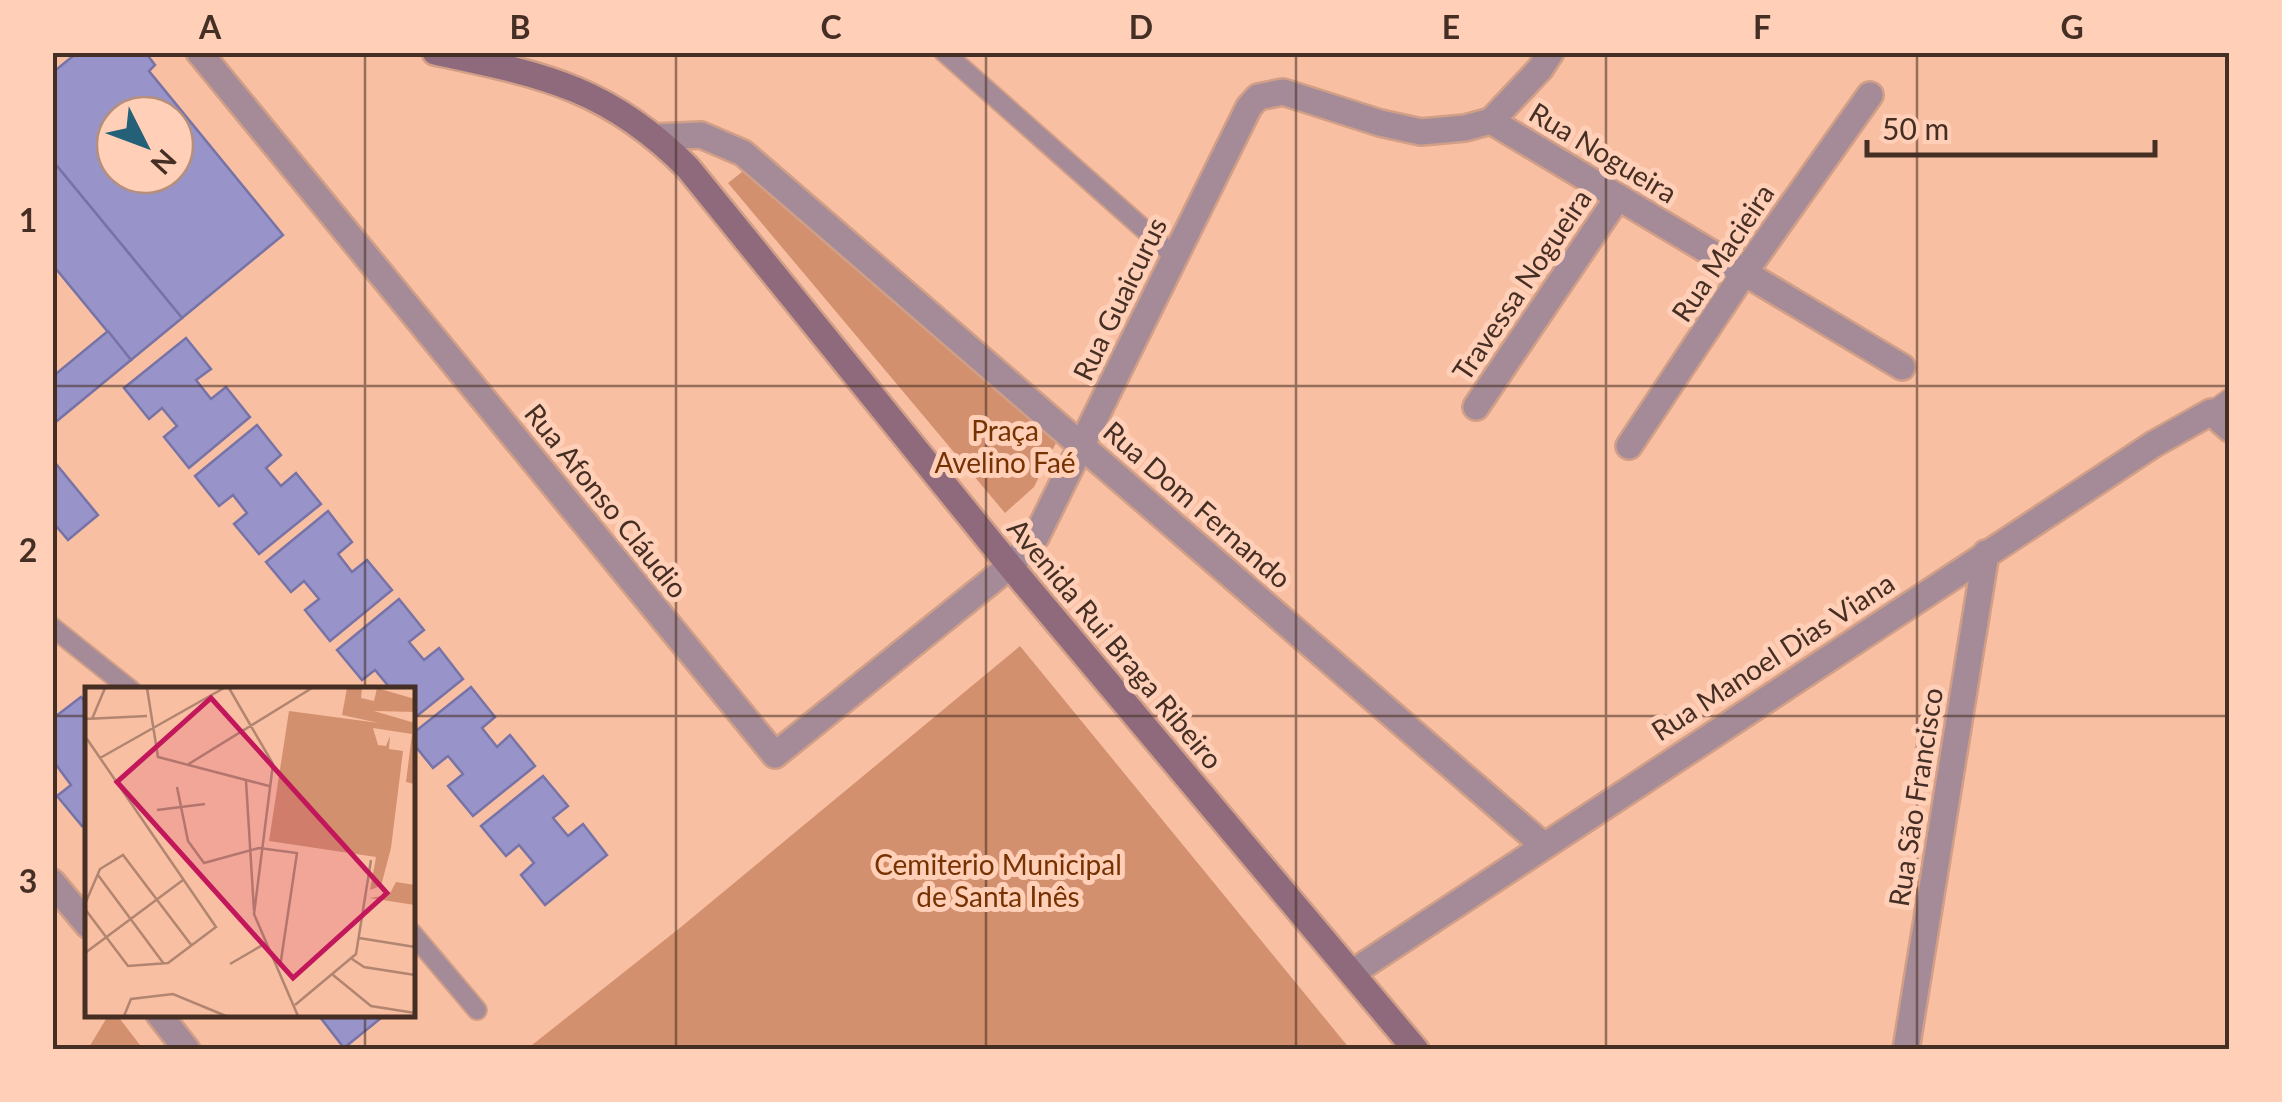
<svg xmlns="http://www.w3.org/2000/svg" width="2282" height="1102" font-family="Lato,sans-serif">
<rect width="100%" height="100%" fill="#f9bfa3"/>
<!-- green -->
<g fill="#d3906e">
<polygon points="747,168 1058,439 1034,487 1005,513 728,183"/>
<polygon points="1020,646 1350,1049 527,1049 681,927"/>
<polygon points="109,1014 117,1015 143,1049 88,1049"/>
</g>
<!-- building -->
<g fill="#9894c9" stroke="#7773a6" stroke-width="2.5" fill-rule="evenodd">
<path d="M78 52H145L155 65 149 71 283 235 182 318 52 160V73ZM115 115H175V175H115Z"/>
<polygon points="52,160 182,318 131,360 52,264"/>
<polygon points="108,331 131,360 52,425 52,377"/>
<polygon points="186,338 211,369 196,380 211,399 226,387 250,417 189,468 164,437 177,426 162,408 149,419 124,388"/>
<polygon points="257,425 281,455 266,468 281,486 296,473 321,504 259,554 234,524 247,513 233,495 219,506 195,476"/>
<polygon points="52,459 98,515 68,540 56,526 52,529"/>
<polygon points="328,511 352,542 338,554 352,572 367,560 392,590 330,641 305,610 319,599 304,581 291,592 266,562"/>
<polygon points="399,599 424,630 409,642 424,660 439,648 463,679 412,720 412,690 388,690 390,688 375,670 362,680 337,650"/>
<polygon points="471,687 495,717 482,728 497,747 510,735 535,766 473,816 448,786 463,774 448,756 433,768 412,742 412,734"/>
<polygon points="81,697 88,705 88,822 82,826 57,796 71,785 57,766 52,769 52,719"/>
<polygon points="543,776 568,806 553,818 568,836 583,824 607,855 545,905 521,875 534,863 519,845 506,856 481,826"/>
<polygon points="323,1014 386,1014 344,1048 320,1017"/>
</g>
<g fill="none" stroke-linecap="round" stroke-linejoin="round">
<defs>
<g id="lane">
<polyline points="944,52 1173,255"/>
<polyline points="2211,412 2230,398"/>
<polyline points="52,627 131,690"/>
<polyline points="412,933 477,1010"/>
</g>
<g id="street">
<polyline points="199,52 775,755 1010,566 1036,537 1249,107 1258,97 1283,92 1380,123 1421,132 1465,128 1491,121 1902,367"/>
<polyline points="1491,121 1540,69 1551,52"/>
<polyline points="656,137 701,135 743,153 1543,845"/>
<polyline points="1476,407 1618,197"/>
<polyline points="1629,446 1744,273 1870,95"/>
<polyline points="52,882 88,925"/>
<polyline points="1352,973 2154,444 2211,412 2230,429"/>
<polyline points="159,1014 187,1050"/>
<polyline points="1906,1050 1986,553"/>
</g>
<path id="secondary" d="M435 52C542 75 608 87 688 168L1010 566 1416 1050"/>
</defs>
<!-- lane casing -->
<use href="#lane" stroke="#d19f87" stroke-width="22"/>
<!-- street casing -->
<use href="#street" stroke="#d19f87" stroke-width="30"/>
<!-- secondary casing -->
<use href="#secondary" stroke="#d19f87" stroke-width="30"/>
<!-- lane -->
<use href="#lane" stroke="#a48b97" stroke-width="18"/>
<!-- street -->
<use href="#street" stroke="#a48b97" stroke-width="25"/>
<!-- secondary -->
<use href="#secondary" stroke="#8f6a7c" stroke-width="25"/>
</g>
<!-- grid -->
<path fill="none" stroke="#452e23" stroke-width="2.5" stroke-opacity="0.55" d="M365 52V690M676 52V1050M986 52V1050M1296 52V1050M1606 52V1050M1917 52V1050M52 386H2230M52 716H88M412 716H2230M365 1014V1050"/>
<g text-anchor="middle" stroke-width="10" stroke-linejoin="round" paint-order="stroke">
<!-- street labels -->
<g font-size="28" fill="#452e23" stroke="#ffcfb8">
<text transform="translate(1603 153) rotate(31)" y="10">Rua Nogueira</text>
<text transform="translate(1723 253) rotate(-56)" y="10">Rua Macieira</text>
<text transform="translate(1522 285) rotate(-56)" y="10">Travessa Nogueira</text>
<text transform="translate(1120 299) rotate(-64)" y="10">Rua Guaicurus</text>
<text transform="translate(606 501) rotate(51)" y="10">Rua Afonso Cláudio</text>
<text transform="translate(1197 505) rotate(41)" y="10">Rua Dom Fernando</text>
<text transform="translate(1115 644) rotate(50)" y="10">Avenida Rui Braga Ribeiro</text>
<text transform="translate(1773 657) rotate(-33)" y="10">Rua Manoel Dias Viana</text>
<text transform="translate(1916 797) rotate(-81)" y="10">Rua São Francisco</text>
</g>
<!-- park labels -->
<g font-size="28" fill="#773202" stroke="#ffcfb8">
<text x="1005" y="441">Praça<tspan x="1005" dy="32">Avelino Faé</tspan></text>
<text x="998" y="875">Cemiterio Municipal<tspan x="998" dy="32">de Santa Inês</tspan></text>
</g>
</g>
<!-- overview -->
<g transform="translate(85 687)">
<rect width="330" height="330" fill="#f9bfa3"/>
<path d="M262 1H277L276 11 289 14 292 1 330 12V25L289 24 330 36V97L321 95 327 47 288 41 293 58 301 59 305 49 304 62 318 64 306 161 296 199 285 203 291 170 184 154 204 24 294 36 257 28ZM311 195 330 198V218L284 211 304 208Z" fill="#d3906e"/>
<path fill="none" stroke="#b18570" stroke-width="2.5" d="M62 1 73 70 184 99M144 1 188 77 169 227 213 329M0 32 62 29M7 32 20 1M15 71 139 1M102 78 227 1M161 94 169 224M92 100 103 154 119 176 174 161 212 166 195 280M72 123 120 117M13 188 79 277M0 217 15 182 38 168 107 259M0 222 43 279 83 276 131 240 2 52M274 251 330 260M0 266 98 193M267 272 279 280 330 288M145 277 181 256M0 284 1 329M248 288 286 319 330 326M210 318 271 267 286 173M39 329 46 312 88 307 141 329"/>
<path fill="#c2185b" fill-opacity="0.15" stroke="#c2185b" stroke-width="5" d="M126 11 302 206 208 291 32 95Z"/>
<rect width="330" height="330" fill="none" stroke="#452e23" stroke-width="5"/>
</g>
<!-- border -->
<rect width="2282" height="1102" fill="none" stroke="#ffcfb8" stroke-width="110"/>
<!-- north arrow -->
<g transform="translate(145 145) rotate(132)"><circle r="48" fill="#ffcfb8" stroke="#b58f7c" stroke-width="2.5"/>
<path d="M0-8L18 38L0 25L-18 38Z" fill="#246078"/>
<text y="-15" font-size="28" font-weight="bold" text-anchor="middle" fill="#452e23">N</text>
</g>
<!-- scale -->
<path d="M1867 140v15h288v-15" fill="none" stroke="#452e23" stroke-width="5"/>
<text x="1882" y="140" font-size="30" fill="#452e23" stroke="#ffcfb8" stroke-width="8" paint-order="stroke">50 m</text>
<rect x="55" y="55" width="2172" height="992" fill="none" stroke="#452e23" stroke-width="4"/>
<g font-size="32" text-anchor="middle" font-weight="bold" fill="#452e23">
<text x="210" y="39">A</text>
<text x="520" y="39">B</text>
<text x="831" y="39">C</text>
<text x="1141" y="39">D</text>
<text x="1451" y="39">E</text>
<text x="1762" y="39">F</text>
<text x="2072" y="39">G</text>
<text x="28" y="232">1</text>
<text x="28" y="562">2</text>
<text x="28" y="893">3</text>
</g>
</svg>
